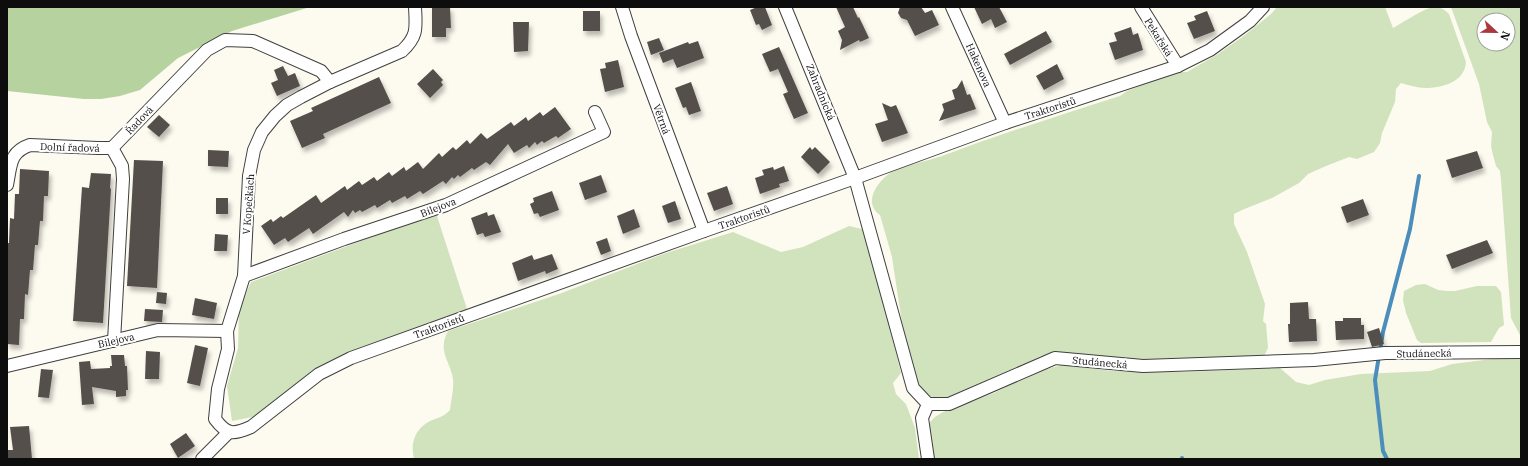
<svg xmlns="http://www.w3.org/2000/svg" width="1528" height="466" font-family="'IBM Plex Serif',serif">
<defs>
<filter id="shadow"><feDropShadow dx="2.5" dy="4.5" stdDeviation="2" flood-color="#0004"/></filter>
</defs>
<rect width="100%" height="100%" fill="#fdfaef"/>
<!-- green -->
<g fill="#d0e3bd" fill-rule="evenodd">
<path d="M1277 7H1385L1393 28C1402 23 1425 8 1433 7 1439 6 1445 10 1449 14L1466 62C1465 82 1442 88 1425 88 1417 88 1409 85 1401 83L1396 89 1395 102 1382 133 1380 143 1374 152 1357 159 1349 157 1326 166 1308 174 1299 183 1272 198 1242 210 1234 214V224L1247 252 1265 304 1263 321 1266 324 1268 348 1264 356 1119 360 1062 355 1041 356 970 391 948 399H938L930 396 921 391 916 377 902 323 892 257 880 215C862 203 878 180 892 172 905 165 927 161 942 156 1001 134 1060 115 1120 96L1127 91 1175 72H1187L1218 54 1245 35 1271 14Z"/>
<path d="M1451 7H1521V337L1511 318 1501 180 1500 171 1496 166 1493 155 1491 146 1492 132 1487 122 1479 84ZM1484 20H1508V44H1484Z"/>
<polygon points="436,213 469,315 314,373 262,415 232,421 227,386 238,348 239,308 251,282"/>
<path d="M849 226 862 229 866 234 901 373 893 383 896 394 906 404 915 428 919 459H414C410 443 415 429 430 421 437 418 444 417 450 410 451 401 454 389 453 379 450 360 437 352 448 331L559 294 663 254 733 232 781 252 803 247Z"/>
<polygon points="1425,284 1438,290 1447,291 1455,291 1477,286 1496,286 1501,292 1504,325 1499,328 1491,342 1421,343 1417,340 1406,313 1403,300 1404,291 1416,285"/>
<polygon points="1508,357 1521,357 1521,459 930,459 927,432 929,423 935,417 943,412 994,393 1035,372 1062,365 1113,371 1183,372 1280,368 1296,382 1309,385 1325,380 1361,374 1430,371 1452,364"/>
</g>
<!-- forest -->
<polygon fill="#b5d29f" points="7,7 310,7 232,31 178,58 140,90 120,96 101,99 84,99 7,91"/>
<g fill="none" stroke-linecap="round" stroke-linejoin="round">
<!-- stream -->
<g stroke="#4b8dbb" stroke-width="4">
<polyline points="1182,458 1182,459"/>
<polyline points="1387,459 1383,451 1375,380 1383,332 1410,229 1419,176"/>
</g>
</g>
<!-- building -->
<g fill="#544f4b" filter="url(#shadow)">
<polygon points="432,7 450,7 451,28 446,28 446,37 432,37"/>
<polygon points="757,7 765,7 772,25 762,30 759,24 756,25 750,10"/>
<polygon points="836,7 853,7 858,18 859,17 869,38 860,42 859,40 840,50 842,40 838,31 845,27"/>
<polygon points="900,7 921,7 925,13 932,10 939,25 915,36 907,20 901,18 898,13"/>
<polygon points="974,7 999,7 1007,22 995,28 991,19 982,24"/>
<rect x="583" y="11" width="17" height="20"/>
<polygon points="1207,11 1215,31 1194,39 1187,23 1196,20 1194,16"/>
<polygon points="513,22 529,22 528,51 514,52"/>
<polygon points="1131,27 1133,35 1138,33 1143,50 1115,60 1109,43 1117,41 1114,33"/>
<polygon points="1046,31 1052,42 1010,65 1004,54"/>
<polygon points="659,38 664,50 651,55 647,42"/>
<polygon points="698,41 704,58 677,68 673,59 663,63 659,53 688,42 689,44"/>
<polygon points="779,47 808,113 794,119 783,94 788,92 778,69 770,72 762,54"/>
<polygon points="618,60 624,87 605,92 600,69 606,68 605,63"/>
<polygon points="1057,64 1064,79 1044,90 1036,76"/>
<polygon points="283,66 288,76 295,73 300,86 277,96 271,83 278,80 274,70"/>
<polygon points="433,69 443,80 441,82 443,85 430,98 417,84"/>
<polygon points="379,77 391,103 323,134 325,138 302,148 290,121 313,111 311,108"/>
<polygon points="962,80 967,95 970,94 976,109 939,121 944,110 942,104 955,99 952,90 957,88"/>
<polygon points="691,82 701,111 689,115 686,107 683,108 675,88"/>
<polygon points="882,103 891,107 896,105 908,133 882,142 875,124 888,120"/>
<polygon points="555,107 571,129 558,138 556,136 544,143 542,141 537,145 535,142 529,148 527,145 514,153 508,144 490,165 486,162 474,170 472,168 460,177 458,175 454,179 452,177 446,184 443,181 423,194 420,191 407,199 405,196 392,203 390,200 377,208 375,205 362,212 360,210 355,213 353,210 348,217 344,212 313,234 309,228 288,242 285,238 274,245 261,226 271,219 273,222 281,216 283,218 316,195 321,203 345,186 347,190 359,181 362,185 374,177 377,181 389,172 392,176 404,167 406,171 418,162 423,169 439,153 442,157 453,147 456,150 467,140 470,144 481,133 487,139 511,122 514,126 526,117 528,121 540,112 543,116"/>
<polygon points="159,115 170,125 159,137 147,127"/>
<polygon points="810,147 812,150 815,147 830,162 818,174 801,157"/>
<polygon points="208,150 229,151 228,167 208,166"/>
<polygon points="1477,151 1483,168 1452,178 1446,160"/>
<polygon points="134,160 163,161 157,288 127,286"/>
<polygon points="784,166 789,181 779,184 780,187 760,194 755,178 764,175 762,170 773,167 774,170"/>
<polygon points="20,169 49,171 48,196 44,196 43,221 40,221 38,245 35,245 33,270 30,270 28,295 25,294 24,319 20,319 19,345 7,344 7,243 9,243 10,218 14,219 15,194 19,194"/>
<polygon points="91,173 111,174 110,188 111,189 103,323 73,321 82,187 89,188"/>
<polygon points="601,175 607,192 585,200 579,183"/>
<polygon points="727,186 733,204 714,211 707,193"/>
<polygon points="552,191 559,210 540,217 538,213 534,214 530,204 534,202 533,198"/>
<rect x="216" y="198" width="12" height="16"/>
<polygon points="1363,199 1369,215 1347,223 1341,207"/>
<polygon points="675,201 681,219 668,223 662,206"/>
<polygon points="634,209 640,227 623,234 617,216"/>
<polygon points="487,212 488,216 494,214 501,232 485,237 483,233 477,235 471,218"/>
<polygon points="215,234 228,235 227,251 214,251"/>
<polygon points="607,238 611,251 601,255 596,242"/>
<polygon points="1487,240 1493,253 1452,269 1446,255"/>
<polygon points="552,254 558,269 546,274 545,271 518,281 512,263 532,255 534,260"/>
<polygon points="157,292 167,293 166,304 156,303"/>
<polygon points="195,298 217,303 214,319 192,315"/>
<polygon points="1308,302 1309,319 1316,319 1317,341 1289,342 1288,324 1290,324 1290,303"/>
<polygon points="145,309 163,310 162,322 144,321"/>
<polygon points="1343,318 1361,318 1361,325 1364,325 1364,339 1336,340 1335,321 1343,321"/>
<polygon points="1379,328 1384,344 1372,347 1367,332"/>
<polygon points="195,345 208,348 200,386 187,383"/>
<polygon points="146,351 160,352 159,379 145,379"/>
<polygon points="111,355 124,355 125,366 127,366 128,390 126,390 126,396 116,397 116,391 92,387 94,404 82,405 79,362 90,361 91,369 110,368 110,366 112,366"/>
<polygon points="41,369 53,370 49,398 38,397"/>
<polygon points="29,426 32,459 7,459 7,450 13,450 10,427"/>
<polygon points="186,433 195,446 178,458 170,444"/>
</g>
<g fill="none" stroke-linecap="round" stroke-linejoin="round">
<defs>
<g id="minor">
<path d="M415 7C416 28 418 36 402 51L330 82 301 97 287 105 275 116 262 132 254 150 249 176 244 276 227 331 228 349 218 389 215 419C227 435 233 435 251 427L319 374 351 358 704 231 855 178 1005 123 1178 66 1210 50 1250 21 1263 7"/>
<polyline points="622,7 631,36 704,231"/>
<polyline points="785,7 855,178 913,388 928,404 949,404 1055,358 1143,366 1314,360 1385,353 1521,352"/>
<polyline points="952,7 1005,123"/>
<polyline points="1141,7 1178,66"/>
<polyline points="112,148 207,50 225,40 253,41 321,71 330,82"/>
<polyline points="112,148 122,166 123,179 114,341"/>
<path d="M7 185C11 166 9 152 30 145L98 148H112"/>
<polyline points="244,276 344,239 446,205 604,132 595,112"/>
<polyline points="7,366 158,330 227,331"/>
<polyline points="202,459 229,432"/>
<polyline points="928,459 922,418 928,404"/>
</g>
</defs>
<!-- minor casing -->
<use href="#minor" stroke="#404040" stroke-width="14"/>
<!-- minor -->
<use href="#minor" stroke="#fff" stroke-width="12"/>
</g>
<g text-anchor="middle" stroke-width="4" stroke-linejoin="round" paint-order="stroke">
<!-- street labels -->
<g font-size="10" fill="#0d0d0d" stroke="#fff">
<text transform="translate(1159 37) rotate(58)" y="4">Pekařská</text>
<text transform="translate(979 65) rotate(66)" y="4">Hakenova</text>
<text transform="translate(821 92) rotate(68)" y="4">Zahradnická</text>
<text transform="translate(1050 108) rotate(-18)" y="4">Traktoristů</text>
<text transform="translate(662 119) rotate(70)" y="4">Větrná</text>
<text transform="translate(139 120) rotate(-46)" y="4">Řadová</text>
<text transform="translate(70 147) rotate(2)" y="4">Dolní řadová</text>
<text transform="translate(248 204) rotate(-86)" y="4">V Kopečkách</text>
<text transform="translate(438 207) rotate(-21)" y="4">Bilejova</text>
<text transform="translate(744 217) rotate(-19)" y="4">Traktoristů</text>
<text transform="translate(439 326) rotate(-20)" y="4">Traktoristů</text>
<text transform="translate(116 340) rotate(-13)" y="4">Bilejova</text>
<text transform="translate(1424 353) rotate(-1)" y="4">Studánecká</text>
<text transform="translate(1100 362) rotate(5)" y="4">Studánecká</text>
</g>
</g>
<!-- border -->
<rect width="1528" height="466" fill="none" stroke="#0d0d0d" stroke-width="16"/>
<!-- north arrow -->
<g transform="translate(1496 32) rotate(112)"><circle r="19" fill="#ffffff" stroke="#9e9e9e"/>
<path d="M0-3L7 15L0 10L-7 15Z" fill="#ab383c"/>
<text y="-6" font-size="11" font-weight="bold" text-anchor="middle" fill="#0d0d0d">N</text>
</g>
</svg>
